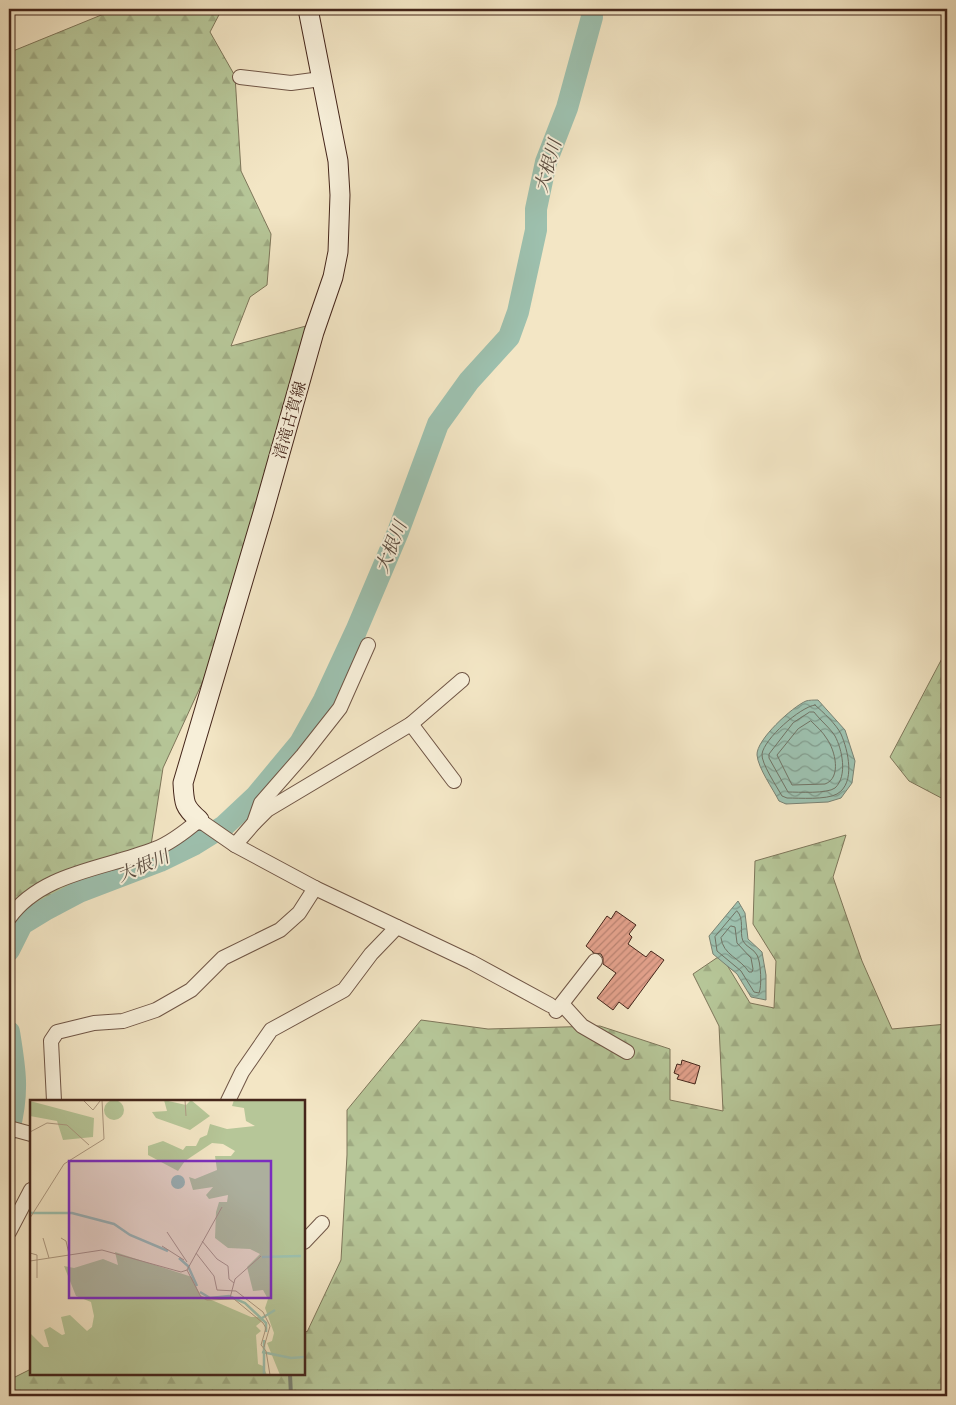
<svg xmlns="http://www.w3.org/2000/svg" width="956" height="1405" font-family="'Libre Bodoni','Noto Serif JP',serif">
<defs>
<pattern id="forest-firs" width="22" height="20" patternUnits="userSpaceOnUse" patternTransform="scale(1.25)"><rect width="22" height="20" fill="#b6c698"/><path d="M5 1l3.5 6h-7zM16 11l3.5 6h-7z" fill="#9eaa82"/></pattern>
<pattern id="water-waves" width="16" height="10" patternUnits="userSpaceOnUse" patternTransform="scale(1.25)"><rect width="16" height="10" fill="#9dc0ae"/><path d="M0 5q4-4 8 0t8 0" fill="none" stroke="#829c8d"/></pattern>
<pattern id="building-hatch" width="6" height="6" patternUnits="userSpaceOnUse" patternTransform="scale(1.25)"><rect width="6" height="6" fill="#e1a08a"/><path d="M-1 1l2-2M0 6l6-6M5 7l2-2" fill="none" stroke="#b88270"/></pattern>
</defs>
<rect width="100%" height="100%" fill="#f3e6c5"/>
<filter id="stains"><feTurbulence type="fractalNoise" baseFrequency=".004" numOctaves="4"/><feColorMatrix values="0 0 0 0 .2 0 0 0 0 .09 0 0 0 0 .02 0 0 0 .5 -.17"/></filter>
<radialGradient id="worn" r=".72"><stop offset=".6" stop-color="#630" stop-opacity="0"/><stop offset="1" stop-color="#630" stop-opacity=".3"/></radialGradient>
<!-- forest -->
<g fill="url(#forest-firs)" stroke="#7e765a">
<polygon points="116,9 222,9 210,32 235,76 241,171 271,234 267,285 250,297 231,346 321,322 203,681 163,768 149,858 26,909 9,941 9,62 13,51"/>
<polygon points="947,649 947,801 909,781 890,757"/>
<polygon points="846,835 833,877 862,961 892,1029 947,1024 947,1396 9,1396 9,1380 31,1369 31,1374 304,1374 304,1329 307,1332 341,1260 347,1155 347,1110 421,1020 488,1029 600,1026 670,1049 670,1100 723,1111 719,1026 693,974 721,955 750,1003 774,1008 776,961 753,924 755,861"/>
</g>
<!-- water -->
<g fill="url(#water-waves)" stroke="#7a8273">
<path d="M818 700 845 730 855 761 852 783 841 798 828 802 786 804 779 801C773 789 758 768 757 755 756 740 792 707 806 701 809 700 814 700 818 700Z"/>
<polygon points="738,901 745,913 748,939 762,952 766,975 766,1000 751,997 737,974 713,954 709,936"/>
</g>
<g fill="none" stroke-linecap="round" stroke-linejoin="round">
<!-- shore -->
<g stroke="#717364" stroke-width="1">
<path d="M815 705C823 712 836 724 841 734 848 750 856 783 837 794 826 800 800 798 787 798L782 796C777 787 761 763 762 754 764 739 800 707 815 705Z"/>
<path d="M810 712H814C820 720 830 728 835 736 842 749 848 776 835 788 827 794 798 792 788 792L769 758V754L793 723Z"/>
<path d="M811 721C816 726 823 732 827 739 835 750 842 778 825 784L792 785 777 755 798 729Z"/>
<path d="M737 911C745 919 739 932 743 941 746 947 754 949 757 955 761 962 762 987 759 993L754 992 741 971 717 951 715 937Z"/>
<path d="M731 926 735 927 737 943 751 958 753 969 752 972H749C740 958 723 955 721 938Z"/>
</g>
<!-- stream -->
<polyline stroke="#7a8273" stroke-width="4" points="290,1374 291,1396"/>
<!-- river -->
<g stroke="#9dc0ae" stroke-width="22">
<polyline points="9,950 22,924 45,910 79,892 160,861 195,844 224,826 256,796 300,743 324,700 356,631 398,532 438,424 469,381 509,337 518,312 536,230 536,209 546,162 567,108 592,17 591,9"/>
<path d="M9 1032C15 1069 19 1092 9 1130"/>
</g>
</g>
<!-- building -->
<g fill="url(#building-hatch)" stroke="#45261b">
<polygon points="616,911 636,925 629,934 632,937 628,944 646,957 651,951 664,960 628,1009 619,1002 613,1010 597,998 616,973 603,964 603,958 601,954 593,953 593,952 586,946 607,916 611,919"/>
<polygon points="682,1060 700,1066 695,1084 677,1079 679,1075 674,1073 677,1064 681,1065"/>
</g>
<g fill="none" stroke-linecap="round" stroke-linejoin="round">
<defs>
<g id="street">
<polyline points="240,77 291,83 321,79"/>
<polyline points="411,724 454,781"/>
<polyline points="254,823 267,810 411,724 462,680"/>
<polyline points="235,845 254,823 261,803 303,755 340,708 368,645"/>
<path d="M9 918C42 872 105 869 155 849 171 843 186 831 199 820L235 845 315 888 471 962 550 1005"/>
<polyline points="562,1004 582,1026 627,1052"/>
<polyline points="556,1011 595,961"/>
<polyline points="54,1101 51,1041 57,1032 94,1023 123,1021 156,1010 191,990 223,958 280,930 299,913 315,888"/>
<polyline points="228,1101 242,1072 271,1030 344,990 371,954 397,927"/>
<polyline points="9,1128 31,1134"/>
<polyline points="9,1232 31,1190"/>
<polyline points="304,1242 322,1223"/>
</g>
<path id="secondary" d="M199 820C184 807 184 803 183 783L263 513 314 332 333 277 338 252 340 195 338 161 308 9"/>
</defs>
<!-- street casing -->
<use href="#street" stroke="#705646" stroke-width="16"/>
<!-- secondary casing -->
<use href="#secondary" stroke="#45261b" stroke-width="21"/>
<!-- street -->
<use href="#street" stroke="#f7efd9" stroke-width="14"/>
<!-- secondary -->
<use href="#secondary" stroke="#f7efd9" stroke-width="19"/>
</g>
<g text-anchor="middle" stroke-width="4" stroke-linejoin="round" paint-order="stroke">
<!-- street labels -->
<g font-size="16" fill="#45261b" stroke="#f7efd9">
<text transform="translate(289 420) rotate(-74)" y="6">清滝古賀線</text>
</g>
<!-- water labels -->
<g font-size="18" font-style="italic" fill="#5b4c40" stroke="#f7efd9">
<text transform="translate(548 166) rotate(-74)" y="6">大根川</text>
<text transform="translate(391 547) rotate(-68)" y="6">大根川</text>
<text transform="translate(143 866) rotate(-23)" y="6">大根川</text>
</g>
</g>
<!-- overview -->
<g transform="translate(30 1100)">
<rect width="275" height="275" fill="#f3e6c5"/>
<path d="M134 0 156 5 161 0 180 16 160 30 126 18 122 12 137 11ZM204 0H275V275H250L237 243 242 241 244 233 235 208 238 199 233 190 223 191 217 167 230 154 220 149 198 148 185 138 186 112 189 102H197L198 95 179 99 176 95 183 87 163 90 159 77 165 79 187 70 185 56H201L205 51 193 44 182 43 155 61 148 71 118 55V46L133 41 153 50 156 46H166L170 38 177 35 180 24 197 29 225 26 216 21 214 8 202 6ZM74 10a10 10 0 1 1 20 0a10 10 0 1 1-20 0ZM0 1 64 18 63 37 33 40 27 21 0 16ZM85 152 162 177 170 195 221 217H230L232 221 226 226 231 231 226 235 228 264 233 266 237 275H0V233L14 247H19L14 230 20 227 32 235 35 234 31 217 40 215 57 231 62 227 64 216 61 202 46 196 34 166 44 168 73 159 88 165Z" fill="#b6c698"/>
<path d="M141 82a7 7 0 1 1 14 0a7 7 0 1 1-14 0Z" fill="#9dc0ae"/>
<path fill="none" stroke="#9dc0ae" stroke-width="2.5" d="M0 113H42L84 124 100 135 138 151M232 157 271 156M149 158 158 166 167 186M170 192 180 198 199 196 215 203 236 223V232M232 218 245 210M234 240V275M232 252 261 258 275 257"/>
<path fill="none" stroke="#ad9981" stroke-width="1" d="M53 0 63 10 70 1M155 0 156 16M0 32 17 23 37 25 59 45M192 107 157 170 171 197 177 200 204 199 233 223 236 228 231 245 236 251 240 275M0 118 34 64 74 39 72 0M137 132 157 162M13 138 19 158M31 138 36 141 39 154M172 141 187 159 198 166 199 179 204 183M132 146 154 160M0 153 7 155V178M166 153 184 176 187 190 206 191 233 212 240 226 234 247M0 161 72 150 151 172 157 170M200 198 205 179 231 156"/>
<path fill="#7b2cbf" fill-opacity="0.15" stroke="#7b2cbf" stroke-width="2.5" d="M39 61H241V198H39Z"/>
<rect width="275" height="275" fill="none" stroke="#45261b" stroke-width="2.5"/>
</g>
<!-- margin -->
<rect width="956" height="1405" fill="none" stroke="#f3e6c5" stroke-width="30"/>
<rect x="10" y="10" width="936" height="1385" fill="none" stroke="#45261b" stroke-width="2.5"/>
<rect x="15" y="15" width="926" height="1375" fill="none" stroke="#45261b"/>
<rect width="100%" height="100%" filter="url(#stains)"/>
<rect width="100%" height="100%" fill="url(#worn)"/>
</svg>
